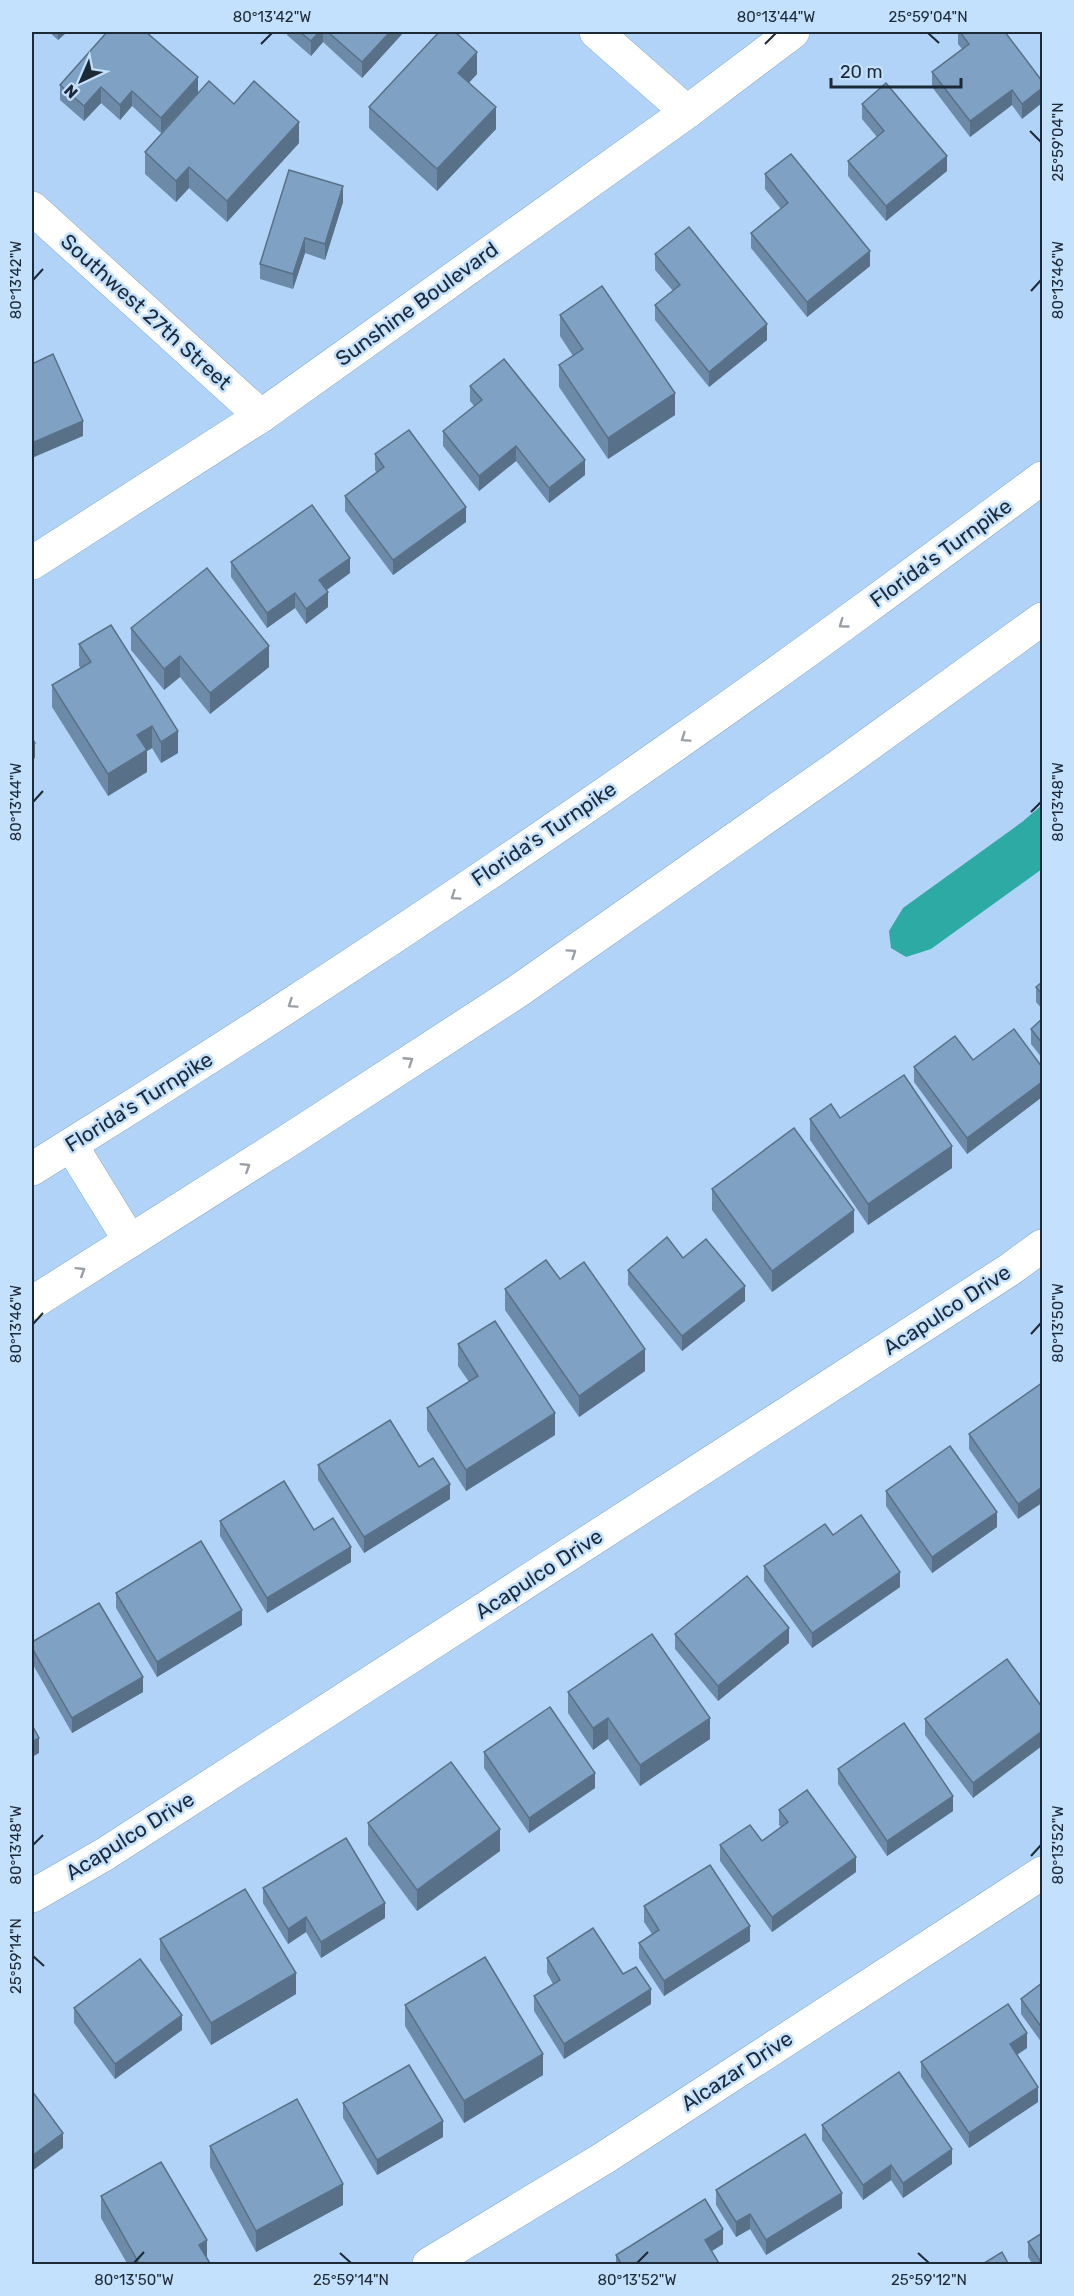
<svg xmlns="http://www.w3.org/2000/svg" width="1074" height="2296" font-family="Rubik,sans-serif">
<rect width="100%" height="100%" fill="#b0d3f7"/>
<!-- water -->
<polygon fill="#2daaa3" points="1042,805 1042,869 931,949 906,957 891,948 889,931 903,908 1022,822"/>
<g fill="none" stroke-linecap="round" stroke-linejoin="round">
<defs>
<g id="minor">
<polyline points="596,32 687,112"/>
<polyline points="32,208 261,416"/>
<polyline points="32,563 261,416 687,112 793,32"/>
<polyline points="71,1145 130,1241"/>
<polyline points="32,1896 105,1854 1009,1270 1042,1246"/>
<polyline points="429,2264 604,2158 1042,1873"/>
</g>
<g id="highway">
<path d="M32 1169C251 1033 467 891 679 742 802 656 922 567 1042 478"/>
<polyline points="32,1303 286,1142 518,991 839,766 1042,619"/>
</g>
</defs>
<!-- minor casing -->
<use href="#minor" stroke="#87a9cb" stroke-width="34"/>
<!-- highway casing -->
<use href="#highway" stroke="#87a9cb" stroke-width="34"/>
<!-- minor -->
<use href="#minor" stroke="#fff" stroke-width="33"/>
<!-- highway -->
<use href="#highway" stroke="#fff" stroke-width="33"/>
</g>
<!-- wall -->
<g fill="#6d8aa8">
<polygon points="49,32 67,32 58,40"/>
<polygon points="287,32 403,32 403,33 362,78 323,42 311,56 287,35"/>
<polygon points="958,32 1005,32 1042,81 1022,119 1012,105 970,137 932,87 932,72 962,49 958,44"/>
<polygon points="477,74 469,83 496,129 437,191 369,128 369,107"/>
<polygon points="60,85 198,93 161,133 132,106 120,120 101,103 84,121 60,100"/>
<polygon points="234,104 299,143 227,222 189,188 176,202 145,174 145,152"/>
<polygon points="862,104 947,171 886,221 848,176 848,161 877,137 862,119"/>
<polygon points="765,174 870,266 807,317 751,248 751,233 781,209 765,189"/>
<polygon points="343,202 325,260 305,253 293,289 260,279 260,264"/>
<polygon points="655,254 767,340 709,387 655,320 655,305 673,291 655,270"/>
<polygon points="560,315 675,415 608,459 559,387 559,365 573,356 560,336"/>
<polygon points="470,386 585,475 549,503 516,461 479,491 443,446 443,431 474,406 470,401"/>
<polygon points="375,454 466,522 393,575 345,511 345,496 377,473 375,470"/>
<polygon points="231,562 350,573 327,590 328,607 306,624 295,608 267,628 231,577"/>
<polygon points="131,628 269,667 210,714 180,677 164,690 131,650"/>
<polygon points="79,644 178,753 161,763 152,748 147,751 147,772 108,796 52,707 52,685 81,668 79,666"/>
<polygon points="1042,982 1042,1009 1036,1002 1036,987"/>
<polygon points="1042,1019 1042,1058 1031,1044 1031,1029"/>
<polygon points="973,1060 1042,1067 1042,1097 967,1154 914,1082 914,1067"/>
<polygon points="840,1118 952,1168 868,1225 810,1140 810,1119"/>
<polygon points="712,1189 854,1232 772,1292 712,1210"/>
<polygon points="683,1258 745,1301 682,1351 628,1285 628,1270"/>
<polygon points="560,1279 645,1371 579,1417 505,1310 505,1289"/>
<polygon points="458,1344 555,1435 466,1491 427,1430 427,1408 469,1382 458,1366"/>
<polygon points="1042,1383 1018,1519 969,1449 969,1434"/>
<polygon points="318,1465 419,1467 450,1499 364,1553 318,1480"/>
<polygon points="886,1491 997,1527 932,1573 886,1506"/>
<polygon points="220,1521 314,1530 351,1562 267,1613 220,1536"/>
<polygon points="833,1535 900,1587 812,1648 764,1581 764,1566"/>
<polygon points="116,1593 242,1625 157,1677 116,1608"/>
<polygon points="675,1634 789,1643 718,1701 675,1649"/>
<polygon points="32,1642 143,1692 72,1733 32,1663"/>
<polygon points="1007,1659 973,1798 925,1735 925,1719"/>
<polygon points="568,1692 710,1739 640,1786 608,1739 593,1750 568,1713"/>
<polygon points="484,1752 595,1788 529,1833 484,1768"/>
<polygon points="838,1769 953,1811 887,1856 838,1784"/>
<polygon points="779,1810 856,1872 772,1932 720,1861 720,1845 762,1841 781,1827 779,1825"/>
<polygon points="368,1823 500,1851 417,1911 368,1845"/>
<polygon points="263,1888 385,1918 321,1958 306,1932 288,1944 263,1903"/>
<polygon points="644,1906 750,1941 664,1996 639,1958 639,1943 652,1934 644,1922"/>
<polygon points="160,1939 296,1994 211,2045 160,1960"/>
<polygon points="547,1958 623,1974 651,2004 564,2059 534,2011 534,1996 553,1984 547,1973"/>
<polygon points="1042,1983 1042,2043 1021,2014 1021,1999"/>
<polygon points="405,2005 543,2075 464,2123 405,2026"/>
<polygon points="74,2008 182,2030 115,2079 74,2023"/>
<polygon points="1027,2048 1017,2055 1038,2102 969,2148 921,2077 921,2062"/>
<polygon points="343,2103 443,2137 377,2175 343,2118"/>
<polygon points="822,2125 952,2164 903,2198 891,2180 863,2200 822,2140"/>
<polygon points="210,2146 343,2205 256,2252 210,2167"/>
<polygon points="716,2190 842,2208 766,2255 750,2229 736,2237 716,2205"/>
<polygon points="101,2196 207,2258 211,2265 128,2265 101,2218"/>
<polygon points="1028,2242 1042,2265 1033,2265 1028,2257"/>
<polygon points="723,2244 712,2251 720,2265 616,2265 616,2255"/>
</g>
<!-- shaded-wall -->
<g fill="#597188">
<polygon points="32,32 36,32 32,37"/>
<polygon points="58,32 67,32 58,40"/>
<polygon points="319,32 323,32 323,42 311,56 311,41"/>
<polygon points="390,32 403,32 403,33 362,78 362,62"/>
<polygon points="477,52 477,74 458,94 458,73"/>
<polygon points="198,77 198,93 161,133 161,118"/>
<polygon points="101,87 101,103 84,121 84,106"/>
<polygon points="1042,88 1042,103 1022,119 1022,104"/>
<polygon points="1012,90 1012,105 970,137 970,121"/>
<polygon points="132,91 132,106 120,120 120,105"/>
<polygon points="496,107 496,129 437,191 437,169"/>
<polygon points="299,122 299,143 227,222 227,201"/>
<polygon points="947,156 947,171 886,221 886,206"/>
<polygon points="189,167 189,188 176,202 176,181"/>
<polygon points="343,186 343,202 325,260 325,244"/>
<polygon points="305,238 305,253 293,289 293,274"/>
<polygon points="870,251 870,266 807,317 807,302"/>
<polygon points="767,324 767,340 709,387 709,372"/>
<polygon points="675,393 675,415 608,459 608,438"/>
<polygon points="83,421 83,436 32,458 32,443"/>
<polygon points="516,446 516,461 479,491 479,476"/>
<polygon points="585,460 585,475 549,503 549,488"/>
<polygon points="466,507 466,522 393,575 393,560"/>
<polygon points="350,558 350,573 319,595 319,580"/>
<polygon points="328,592 328,607 306,624 306,609"/>
<polygon points="295,593 295,608 267,628 267,613"/>
<polygon points="269,646 269,667 210,714 210,693"/>
<polygon points="180,656 180,677 164,690 164,669"/>
<polygon points="152,726 152,748 147,751 147,772 108,796 108,774 137,735"/>
<polygon points="178,731 178,753 161,763 161,742"/>
<polygon points="35,743 35,758 32,760 32,745"/>
<polygon points="1042,1082 1042,1097 967,1154 967,1138"/>
<polygon points="952,1146 952,1168 868,1225 868,1204"/>
<polygon points="854,1210 854,1232 772,1292 772,1271"/>
<polygon points="745,1286 745,1301 682,1351 682,1336"/>
<polygon points="645,1349 645,1371 579,1417 579,1396"/>
<polygon points="555,1413 555,1435 466,1491 466,1470"/>
<polygon points="450,1484 450,1499 364,1553 364,1537"/>
<polygon points="1042,1487 1042,1503 1018,1519 1018,1504"/>
<polygon points="997,1512 997,1527 932,1573 932,1557"/>
<polygon points="351,1547 351,1562 267,1613 267,1598"/>
<polygon points="900,1572 900,1587 812,1648 812,1633"/>
<polygon points="242,1610 242,1625 157,1677 157,1662"/>
<polygon points="789,1628 789,1643 718,1701 718,1686"/>
<polygon points="143,1677 143,1692 72,1733 72,1718"/>
<polygon points="608,1718 608,1739 593,1750 593,1728"/>
<polygon points="710,1718 710,1739 640,1786 640,1765"/>
<polygon points="1042,1731 1042,1746 973,1798 973,1783"/>
<polygon points="39,1738 39,1753 32,1757 32,1742"/>
<polygon points="595,1773 595,1788 529,1833 529,1818"/>
<polygon points="953,1796 953,1811 887,1856 887,1841"/>
<polygon points="500,1829 500,1851 417,1911 417,1890"/>
<polygon points="856,1857 856,1872 772,1932 772,1917"/>
<polygon points="385,1903 385,1918 321,1958 321,1942"/>
<polygon points="306,1917 306,1932 288,1944 288,1929"/>
<polygon points="750,1926 750,1941 664,1996 664,1981"/>
<polygon points="296,1973 296,1994 211,2045 211,2023"/>
<polygon points="651,1989 651,2004 564,2059 564,2044"/>
<polygon points="182,2015 182,2030 115,2079 115,2064"/>
<polygon points="1027,2033 1027,2048 1010,2059 1010,2044"/>
<polygon points="543,2054 543,2075 464,2123 464,2101"/>
<polygon points="1038,2087 1038,2102 969,2148 969,2133"/>
<polygon points="443,2121 443,2137 377,2175 377,2160"/>
<polygon points="63,2133 63,2148 32,2171 32,2156"/>
<polygon points="952,2149 952,2164 903,2198 903,2183"/>
<polygon points="891,2165 891,2180 863,2200 863,2185"/>
<polygon points="343,2184 343,2205 256,2252 256,2231"/>
<polygon points="842,2193 842,2208 766,2255 766,2240"/>
<polygon points="750,2214 750,2229 736,2237 736,2222"/>
<polygon points="723,2229 723,2244 705,2255 705,2240"/>
<polygon points="207,2240 207,2262 199,2245"/>
</g>
<!-- building -->
<g fill="#7fa1c3" stroke="#597188" stroke-width="1.5">
<polygon points="107,32 146,32 198,77 161,118 132,91 120,105 101,87 84,106 60,85"/>
<polygon points="300,32 319,32 311,41"/>
<polygon points="328,32 390,32 362,62"/>
<polygon points="439,32 455,32 477,52 458,73 496,107 437,169 369,107"/>
<polygon points="960,32 1005,32 1042,81 1042,88 1022,104 1012,90 970,121 932,72 969,44"/>
<polygon points="209,81 234,104 254,81 299,122 227,201 189,167 176,181 145,152"/>
<polygon points="886,83 947,156 886,206 848,161 884,131 862,104"/>
<polygon points="791,154 870,251 807,302 751,233 788,203 765,174"/>
<polygon points="289,170 343,186 325,244 305,238 293,274 260,264"/>
<polygon points="689,227 767,324 709,372 655,305 680,285 655,254"/>
<polygon points="602,286 675,393 608,438 559,365 583,349 560,315"/>
<polygon points="53,354 83,421 32,443 32,364"/>
<polygon points="504,359 585,460 549,488 516,446 479,476 443,431 482,400 470,386"/>
<polygon points="409,430 466,507 393,560 345,496 384,467 375,454"/>
<polygon points="312,505 350,558 319,580 328,592 306,609 295,593 267,613 231,562"/>
<polygon points="207,568 269,646 210,693 180,656 164,669 131,628"/>
<polygon points="111,625 178,731 161,742 152,726 137,735 147,750 108,774 52,685 91,662 79,644"/>
<polygon points="32,738 35,743 32,745"/>
<polygon points="1042,982 1042,994 1036,987"/>
<polygon points="1042,1019 1042,1043 1031,1029"/>
<polygon points="1014,1029 1042,1067 1042,1082 967,1138 914,1067 955,1036 973,1060"/>
<polygon points="904,1075 952,1146 868,1204 810,1119 831,1104 840,1118"/>
<polygon points="794,1128 854,1210 772,1271 712,1189"/>
<polygon points="667,1237 683,1258 706,1239 745,1286 682,1336 628,1270"/>
<polygon points="546,1260 560,1279 584,1262 645,1349 579,1396 505,1289"/>
<polygon points="495,1321 555,1413 466,1470 427,1408 478,1376 458,1344"/>
<polygon points="1042,1383 1042,1487 1018,1504 969,1434"/>
<polygon points="390,1420 419,1467 433,1458 450,1484 364,1537 318,1465"/>
<polygon points="950,1446 997,1512 932,1557 886,1491"/>
<polygon points="284,1481 314,1530 333,1518 351,1547 267,1598 220,1521"/>
<polygon points="861,1515 900,1572 812,1633 764,1566 825,1524 833,1535"/>
<polygon points="201,1541 242,1610 157,1662 116,1593"/>
<polygon points="747,1576 789,1628 718,1686 675,1634"/>
<polygon points="99,1603 143,1677 72,1718 32,1648 32,1642"/>
<polygon points="652,1634 710,1718 640,1765 608,1718 593,1728 568,1692"/>
<polygon points="1007,1659 1042,1707 1042,1731 973,1783 925,1719"/>
<polygon points="550,1707 595,1773 529,1818 484,1752"/>
<polygon points="904,1723 953,1796 887,1841 838,1769"/>
<polygon points="32,1725 39,1738 32,1742"/>
<polygon points="451,1762 500,1829 417,1890 368,1823"/>
<polygon points="807,1790 856,1857 772,1917 720,1845 750,1825 762,1841 788,1822 779,1810"/>
<polygon points="346,1838 385,1903 321,1942 306,1917 288,1929 263,1888"/>
<polygon points="710,1865 750,1926 664,1981 639,1943 659,1930 644,1906"/>
<polygon points="245,1889 296,1973 211,2023 160,1939"/>
<polygon points="593,1928 623,1974 636,1967 651,1989 564,2044 534,1996 560,1980 547,1958"/>
<polygon points="485,1957 543,2054 464,2101 405,2005"/>
<polygon points="140,1959 182,2015 115,2064 74,2008"/>
<polygon points="1042,1983 1042,2028 1021,1999"/>
<polygon points="1008,2004 1027,2033 1010,2044 1038,2087 969,2133 921,2062"/>
<polygon points="409,2065 443,2121 377,2160 343,2103"/>
<polygon points="899,2072 952,2149 903,2183 891,2165 863,2185 822,2125"/>
<polygon points="32,2091 63,2133 32,2156"/>
<polygon points="297,2099 343,2184 256,2231 210,2146"/>
<polygon points="805,2134 842,2193 766,2240 750,2214 736,2222 716,2190"/>
<polygon points="161,2162 207,2240 199,2245 211,2265 140,2265 101,2196"/>
<polygon points="705,2199 723,2229 705,2240 720,2265 622,2265 616,2255"/>
<polygon points="1042,2233 1042,2264 1028,2242"/>
<polygon points="1002,2252 1009,2265 981,2265"/>
</g>
<!-- one-way arrows -->
<defs><path id="oneway-chevron" d="M-2-3.5L2.5 0L-2 3.5" fill="none" stroke-width="1.6" stroke-linecap="round" stroke-linejoin="round" transform="scale(1.5)"/></defs>
<g stroke="#999fa5">
<use href="#oneway-chevron" transform="translate(843 624) rotate(144)"/>
<use href="#oneway-chevron" transform="translate(685 738) rotate(145)"/>
<use href="#oneway-chevron" transform="translate(455 896) rotate(146)"/>
<use href="#oneway-chevron" transform="translate(572 953) rotate(-35)"/>
<use href="#oneway-chevron" transform="translate(292 1004) rotate(146)"/>
<use href="#oneway-chevron" transform="translate(409 1061) rotate(-33)"/>
<use href="#oneway-chevron" transform="translate(246 1167) rotate(-32)"/>
<use href="#oneway-chevron" transform="translate(81 1271) rotate(-32)"/>
</g>
<!-- ticks -->
<path fill="none" stroke="#1c2937" stroke-width="2" d="M928 33 939 43M261 44 272 33M765 44 776 33M1030 131 1041 142M33 280 43 269M1031 291 1041 280M33 802 43 791M1031 812 1041 802M33 1324 43 1313M1031 1334 1041 1323M33 1845 43 1835M1031 1856 1041 1845M33 1956 44 1966M340 2253 351 2263M918 2253 929 2263M134 2263 144 2252M637 2263 648 2252"/>
<g text-anchor="middle" stroke-width="5" stroke-linejoin="round" paint-order="stroke">
<!-- street labels -->
<g font-size="21" fill="#1c2937" stroke="#c3e0fd">
<text transform="translate(417 304) rotate(-36)" y="7">Sunshine Boulevard</text>
<text transform="translate(146 312) rotate(42)" y="7">Southwest 27th Street</text>
<text transform="translate(941 553) rotate(-36)" y="7">Florida's Turnpike</text>
<text transform="translate(544 834) rotate(-34)" y="7">Florida's Turnpike</text>
<text transform="translate(139 1102) rotate(-32)" y="7">Florida's Turnpike</text>
<text transform="translate(947 1310) rotate(-33)" y="7">Acapulco Drive</text>
<text transform="translate(539 1574) rotate(-33)" y="7">Acapulco Drive</text>
<text transform="translate(130 1836) rotate(-32)" y="7">Acapulco Drive</text>
<text transform="translate(737 2071) rotate(-33)" y="7">Alcazar Drive</text>
</g>
</g>
<!-- border -->
<rect width="1074" height="2296" fill="none" stroke="#c3e0fd" stroke-width="66"/>
<!-- north arrow -->
<g transform="translate(81 81) rotate(224)" stroke="#c3e0fd" stroke-width="4.5" paint-order="stroke">
<path d="M0-4.5L10 22L0 15L-10 22Z" fill="#1c2937"/>
<text y="-9" font-size="16" font-weight="bold" text-anchor="middle" fill="#1c2937">N</text>
</g>
<!-- scale -->
<path d="M831 78v9h130v-9" fill="none" stroke="#1c2937" stroke-width="3"/>
<text x="840" y="78" font-size="18" fill="#1c2937" stroke="#c3e0fd" stroke-width="4.5" paint-order="stroke">20 m</text>
<rect x="33" y="33" width="1008" height="2230" fill="none" stroke="#1c2937" stroke-width="2"/>
<g font-size="15" text-anchor="middle" fill="#1c2937">
<text x="272" y="22">80°13'42"W</text>
<text x="776" y="22">80°13'44"W</text>
<text x="928" y="22">25°59'04"N</text>
<text transform="translate(1058 142) rotate(-90)" y="5">25°59'04"N</text>
<text transform="translate(1058 280) rotate(-90)" y="5">80°13'46"W</text>
<text transform="translate(16 280) rotate(-90)" y="5">80°13'42"W</text>
<text transform="translate(1058 802) rotate(-90)" y="5">80°13'48"W</text>
<text transform="translate(16 802) rotate(-90)" y="5">80°13'44"W</text>
<text transform="translate(1058 1323) rotate(-90)" y="5">80°13'50"W</text>
<text transform="translate(16 1324) rotate(-90)" y="5">80°13'46"W</text>
<text transform="translate(1058 1845) rotate(-90)" y="5">80°13'52"W</text>
<text transform="translate(16 1845) rotate(-90)" y="5">80°13'48"W</text>
<text transform="translate(16 1956) rotate(-90)" y="5">25°59'14"N</text>
<text x="134" y="2285">80°13'50"W</text>
<text x="351" y="2285">25°59'14"N</text>
<text x="637" y="2285">80°13'52"W</text>
<text x="929" y="2285">25°59'12"N</text>
</g>
</svg>
